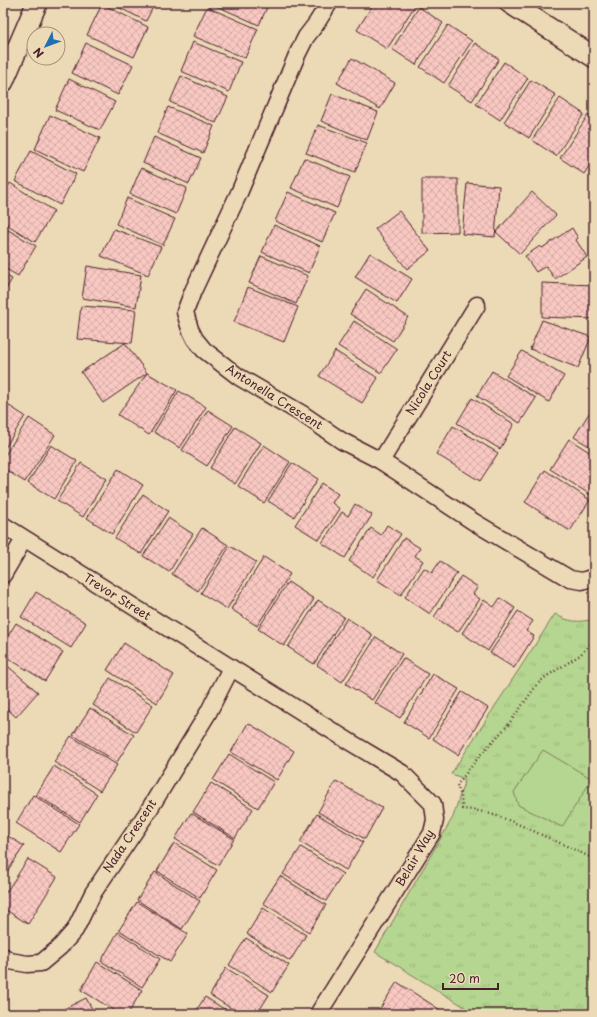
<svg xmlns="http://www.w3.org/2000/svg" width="597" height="1017" font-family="'Playpen Sans',sans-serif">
<defs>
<pattern id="grass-tufts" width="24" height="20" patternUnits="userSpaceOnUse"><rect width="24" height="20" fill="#b5d690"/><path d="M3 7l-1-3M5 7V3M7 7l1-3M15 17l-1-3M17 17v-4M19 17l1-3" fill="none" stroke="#9db77c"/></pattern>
<pattern id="building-cross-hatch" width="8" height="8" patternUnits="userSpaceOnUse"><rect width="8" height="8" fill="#f8c8c1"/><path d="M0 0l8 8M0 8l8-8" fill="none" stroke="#d6aba6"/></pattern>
</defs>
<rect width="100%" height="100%" fill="#ecdab7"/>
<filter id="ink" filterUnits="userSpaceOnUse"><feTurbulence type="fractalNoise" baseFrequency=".025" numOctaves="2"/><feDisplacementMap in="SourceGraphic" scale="8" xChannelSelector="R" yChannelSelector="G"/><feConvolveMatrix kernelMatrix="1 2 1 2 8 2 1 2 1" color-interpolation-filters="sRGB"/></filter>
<g filter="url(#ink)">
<!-- grass -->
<path fill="url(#grass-tufts)" stroke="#807a5e" d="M555 614C568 622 579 623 594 619V1014H476L375 952 453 817 465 779 451 774Z"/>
<!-- garden -->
<polygon fill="#b5d690" stroke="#807a5e" points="543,750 592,779 562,827 518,805 514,792"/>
<!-- building -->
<g fill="url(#building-cross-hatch)" stroke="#4a1f2b">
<polygon points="110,3 155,3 146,21"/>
<polygon points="210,3 269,3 259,25"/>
<polygon points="374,3 413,3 416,4 387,49 357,30"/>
<polygon points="102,4 148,27 134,57 87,35"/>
<polygon points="207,7 258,29 245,58 193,36"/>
<polygon points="419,7 443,23 416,65 392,49"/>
<polygon points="448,25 472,41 444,83 420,67"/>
<polygon points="193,42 241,62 229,92 181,71"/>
<polygon points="86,43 133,65 118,95 72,73"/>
<polygon points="475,43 499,59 472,101 448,86"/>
<polygon points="352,58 395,83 380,109 337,83"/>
<polygon points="504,62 528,78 500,120 476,104"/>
<polygon points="181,76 228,97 216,123 170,102"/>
<polygon points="69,79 115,102 100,130 55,110"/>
<polygon points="531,80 556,95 529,138 504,122"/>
<polygon points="332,94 378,112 367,140 321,121"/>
<polygon points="560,98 584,114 556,156 532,140"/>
<polygon points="168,107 214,126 203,153 157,133"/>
<polygon points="50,115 100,138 83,172 35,149"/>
<polygon points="588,115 594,119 594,158 584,174 560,158"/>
<polygon points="318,125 367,143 355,172 306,153"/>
<polygon points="154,137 201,158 189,184 143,163"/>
<polygon points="31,151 76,174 60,205 15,181"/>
<polygon points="304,158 350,177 337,208 291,188"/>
<polygon points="141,168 187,188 176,214 130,194"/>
<polygon points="422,179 458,179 458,232 422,233"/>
<polygon points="10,183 54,211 35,242 3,222 3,194"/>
<polygon points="467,183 499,186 495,237 462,234"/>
<polygon points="288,192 335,213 322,242 275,221"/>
<polygon points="532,192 556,215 520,254 496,232"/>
<polygon points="127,198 175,219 163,245 116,224"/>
<polygon points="399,211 430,251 407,269 375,229"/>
<polygon points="274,225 320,246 309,273 262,252"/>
<polygon points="3,227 36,246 18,276 3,267"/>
<polygon points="572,228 578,238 576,240 587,257 555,279 546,266 536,272 525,256 540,246 542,248"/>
<polygon points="114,229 161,247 148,275 101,256"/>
<polygon points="370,253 412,279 397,303 355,277"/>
<polygon points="261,256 308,276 296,304 249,283"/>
<polygon points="87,266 141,275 136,307 82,298"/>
<polygon points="3,274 12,279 3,294"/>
<polygon points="542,283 594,285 594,319 542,317"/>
<polygon points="248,287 298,307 284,342 234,322"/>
<polygon points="366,289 408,317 393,341 350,314"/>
<polygon points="81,306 136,310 132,343 77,339"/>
<polygon points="542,320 591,337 578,368 530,349"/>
<polygon points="354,321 397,349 381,373 338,346"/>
<polygon points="125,343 147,373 103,403 81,372"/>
<polygon points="335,351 378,378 362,403 319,376"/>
<polygon points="522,351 564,376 549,402 506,376"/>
<polygon points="492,371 536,398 520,423 477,396"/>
<polygon points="147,373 177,390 149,435 118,415"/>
<polygon points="179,391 206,407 180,448 154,432"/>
<polygon points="472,398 514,424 500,449 457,423"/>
<polygon points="3,402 25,416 3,451"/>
<polygon points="593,407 594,407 594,449 574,437"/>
<polygon points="208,410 233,426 207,466 182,450"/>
<polygon points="29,418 55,435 25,482 3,468 3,458"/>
<polygon points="453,426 498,453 480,481 436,454"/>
<polygon points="235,427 261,443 235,484 210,468"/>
<polygon points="569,439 594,455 594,497 550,469"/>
<polygon points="51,445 77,461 54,499 28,483"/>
<polygon points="264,445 290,462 264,503 238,486"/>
<polygon points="81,463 106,479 83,517 57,501"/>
<polygon points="292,463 318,479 294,517 268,501"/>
<polygon points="118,469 143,485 112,534 87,518"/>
<polygon points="545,470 590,500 570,531 525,502"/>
<polygon points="322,483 338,494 332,503 340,509 319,540 295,525"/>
<polygon points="143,494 168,511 141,554 115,538"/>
<polygon points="355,504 372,515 345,558 322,543 342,512 348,516"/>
<polygon points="168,518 193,534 169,572 143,556"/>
<polygon points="387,525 401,534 373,577 349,561 371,528 381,535"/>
<polygon points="202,528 228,545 198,591 172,574"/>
<polygon points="404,538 420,548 415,556 423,561 401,595 377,580"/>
<polygon points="230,546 256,562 227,609 201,593"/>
<polygon points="264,557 290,574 257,626 231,609"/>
<polygon points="440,561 457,573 430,614 405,597 424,568 432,573"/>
<polygon points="461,576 478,587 473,594 480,599 458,632 434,617"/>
<polygon points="288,582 314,599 284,646 258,629"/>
<polygon points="36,592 86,623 71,648 21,617"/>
<polygon points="500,598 515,608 488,651 462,633 484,600 494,607"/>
<polygon points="318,600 344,617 314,664 288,647"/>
<polygon points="518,611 533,621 526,631 534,636 514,668 490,653"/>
<polygon points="347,618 373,635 342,682 317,665"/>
<polygon points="16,623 63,652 45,681 3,655 3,644"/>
<polygon points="376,637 402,654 372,700 346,684"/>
<polygon points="124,643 174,675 157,703 107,670"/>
<polygon points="403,658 428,674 400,718 375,703"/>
<polygon points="3,662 38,692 16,717 3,705"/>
<polygon points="433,674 459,689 429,738 404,722"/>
<polygon points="110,678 153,705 136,732 93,705"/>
<polygon points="462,692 488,708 458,755 433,739"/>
<polygon points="90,708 134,735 117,762 73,735"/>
<polygon points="248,723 294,751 277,780 231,752"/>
<polygon points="71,736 117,765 100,791 54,762"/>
<polygon points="229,754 274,782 258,808 213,780"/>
<polygon points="54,766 97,794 80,822 36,795"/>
<polygon points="336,781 382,808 365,839 318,812"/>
<polygon points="211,783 253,809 235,838 193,812"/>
<polygon points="33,795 79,824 61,852 16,823"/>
<polygon points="191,813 234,839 218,865 175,839"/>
<polygon points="317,814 363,842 346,870 300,842"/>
<polygon points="3,833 24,846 3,878"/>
<polygon points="174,843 217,870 200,898 157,871"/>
<polygon points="301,847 343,874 326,901 283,874"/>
<polygon points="28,859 57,877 28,924 3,908 3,897"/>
<polygon points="155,872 200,901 182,929 137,900"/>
<polygon points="280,876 326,905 309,932 263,903"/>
<polygon points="137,902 188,934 170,962 119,930"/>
<polygon points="263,908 306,935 290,961 247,934"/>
<polygon points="118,932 160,959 142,987 101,961"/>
<polygon points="246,938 289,965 272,992 229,965"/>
<polygon points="97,962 142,990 128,1014 120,1014 81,990"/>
<polygon points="226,968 269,995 257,1014 240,1014 210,995"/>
<polygon points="397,982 442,1011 440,1014 385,1014 379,1010"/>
<polygon points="205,997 232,1014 194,1014"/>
<polygon points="86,998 95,1014 57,1014 56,1013"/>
</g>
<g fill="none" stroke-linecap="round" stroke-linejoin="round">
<defs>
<g id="minor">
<polyline points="329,3 316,24 306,37 297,55 239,193 193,291 185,312 190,329 195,339 204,350 239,377 304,415 342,441 381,461 474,522 570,579 582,581 594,577"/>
<polyline points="381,461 477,305"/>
<polyline points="3,525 350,742 402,773 433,804 435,820 432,833 318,1014"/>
<polyline points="3,575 24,539"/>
<polyline points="3,956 10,961 27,964 41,963 60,947 75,930 93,893 147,813 208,713 231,668"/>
</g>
<g id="tertiary">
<polyline points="510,3 594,57"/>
<polyline points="3,82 37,3"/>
</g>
</defs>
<!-- minor casing -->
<use href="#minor" stroke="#4a1f2b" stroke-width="19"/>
<!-- tertiary casing -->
<use href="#tertiary" stroke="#4a1f2b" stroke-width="23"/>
<!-- path -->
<g stroke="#4a1f2b" stroke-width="2.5" stroke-dasharray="1 3" stroke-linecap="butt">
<polyline points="590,596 594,609"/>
<path d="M594 637 590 644 580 655 544 678 536 686 508 725 481 754 457 785 461 796 462 809C490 810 518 824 544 836 561 843 577 851 594 859"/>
</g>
<!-- minor -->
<use href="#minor" stroke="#ecdab7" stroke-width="16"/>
<!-- tertiary -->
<use href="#tertiary" stroke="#ecdab7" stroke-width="20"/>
</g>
</g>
<g text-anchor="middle" stroke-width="3" stroke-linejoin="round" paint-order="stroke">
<!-- street labels -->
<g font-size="12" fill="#4a1f2b" stroke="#ecdab7">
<text transform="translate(429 383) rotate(-58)" y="4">Nicola Court</text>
<text transform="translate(274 397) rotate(32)" y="4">Antonella Crescent</text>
<text transform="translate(117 597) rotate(32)" y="4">Trevor Street</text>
<text transform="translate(130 836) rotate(-56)" y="4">Nada Crescent</text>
<text transform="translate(415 858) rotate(-60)" y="4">Belair Way</text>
</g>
</g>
<!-- margin -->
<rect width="597" height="1017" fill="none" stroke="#ecdab7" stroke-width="16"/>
<rect x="8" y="8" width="581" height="1001" fill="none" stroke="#4a1f2b" stroke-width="1.5" filter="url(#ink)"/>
<!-- north arrow -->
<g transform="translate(46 46) rotate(228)"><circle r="19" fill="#ecdab7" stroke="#ab8f7f"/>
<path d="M0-3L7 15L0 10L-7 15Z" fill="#1f6fb2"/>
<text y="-6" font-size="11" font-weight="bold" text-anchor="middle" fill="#4a1f2b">N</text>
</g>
<!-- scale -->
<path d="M443 983v6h55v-6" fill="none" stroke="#4a1f2b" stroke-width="2"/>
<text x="449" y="983" font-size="12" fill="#4a1f2b" stroke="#ecdab7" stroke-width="3" paint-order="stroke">20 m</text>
</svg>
